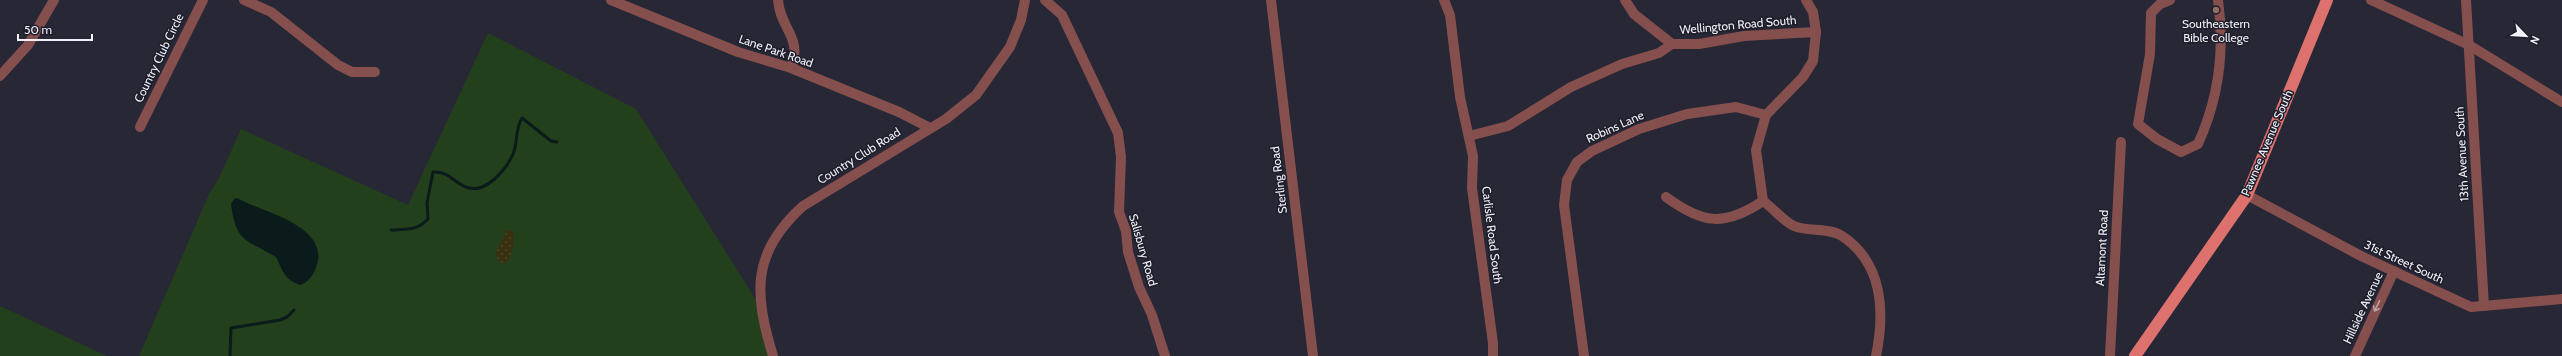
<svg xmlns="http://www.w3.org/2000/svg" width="2562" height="356" font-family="Cabin,sans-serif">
<defs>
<pattern id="sand-dots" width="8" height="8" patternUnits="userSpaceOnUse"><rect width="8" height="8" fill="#38300f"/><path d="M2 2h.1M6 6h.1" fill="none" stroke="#4c4427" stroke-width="1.8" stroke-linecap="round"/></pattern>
</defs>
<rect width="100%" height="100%" fill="#282735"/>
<!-- grass -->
<g fill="#23401c">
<polygon points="488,33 636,109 756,300 769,356 139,356 209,194 219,178 241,129 408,205"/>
<polygon points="0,306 107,356 0,356"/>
</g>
<!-- sand -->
<polygon fill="url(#sand-dots)" points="506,230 513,231 514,244 509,260 503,264 497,260 496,253"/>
<!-- water -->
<path fill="#0b1a1a" d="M237 198C261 212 329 225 317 265 314 274 309 282 300 285 284 279 283 271 276 257 246 239 236 243 231 204L234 199Z"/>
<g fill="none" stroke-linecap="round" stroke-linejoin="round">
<!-- stream -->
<g stroke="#0b1a1a" stroke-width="3">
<path d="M391 230C406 229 417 231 428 219L427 203 433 172C449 171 453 182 466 187 485 195 506 170 513 154 518 143 515 129 522 118L551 141 557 142"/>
<polyline points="230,356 231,328 280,320 287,317 294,310"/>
</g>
<!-- minor -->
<g stroke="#844f4c" stroke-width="10">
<polyline points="244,0 271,12 338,65 352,72 375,72"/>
<polyline points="611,0 738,52 791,68 899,112 930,128"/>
<path d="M778 0C780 29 803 37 791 68"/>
<polyline points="1045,0 1062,15 1118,133 1121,157 1119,212 1126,231 1128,252 1139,287 1152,315 1165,356"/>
<polyline points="1271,0 1313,356"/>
<polyline points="1444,0 1450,15 1460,97 1473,156 1472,188 1493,343 1493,356"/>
<polyline points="1625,0 1634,14 1672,44"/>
<path d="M1806 0 1813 12 1816 32 1813 61 1803 77 1766 115 1756 150 1763 201C1773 208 1783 221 1794 226 1808 232 1829 227 1842 236 1883 263 1885 312 1876 356"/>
<path d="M2170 0 2160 4 2151 13 2150 54 2138 124 2157 139 2181 152 2198 144C2219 98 2225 50 2218 0"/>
<polyline points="2371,0 2469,45 2562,102"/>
<polyline points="2466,0 2484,306"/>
<polyline points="0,76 28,45 54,0"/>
<polyline points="140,127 203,0"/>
<polyline points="1469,136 1508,126 1571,87 1622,64 1659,53 1672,44 1699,44 1744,36 1816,32"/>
<polyline points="2247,195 2361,256 2471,307 2562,299"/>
<path d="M1666 197C1703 224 1724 227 1763 201"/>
<path d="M773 356C754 293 751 253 803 206L946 119 976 95 1010 47 1021 20 1025 0"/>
<polyline points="1584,356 1564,205 1567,180 1577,162 1592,151 1639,129 1687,114 1736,107 1766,115"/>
<polyline points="2110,356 2121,142"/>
<polyline points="2355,356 2394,271"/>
</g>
<!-- major -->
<polyline stroke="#dd716e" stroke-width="12" points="2135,356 2247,195 2327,0"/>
</g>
<!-- one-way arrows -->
<defs><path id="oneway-shaft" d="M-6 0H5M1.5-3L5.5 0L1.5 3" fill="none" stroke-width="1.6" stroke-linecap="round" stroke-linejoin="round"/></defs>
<use stroke="#baa0a3" href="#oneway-shaft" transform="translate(2377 306) rotate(116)"/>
<!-- markers -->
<circle fill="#8d6e63" stroke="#1e1d2a" stroke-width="1.5" cx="2216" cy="10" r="4"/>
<g text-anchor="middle" stroke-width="3" stroke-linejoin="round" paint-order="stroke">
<!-- poi labels -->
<g font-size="12" fill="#f1f1fa" stroke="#1e1d2a">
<text x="2216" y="28">Southeastern<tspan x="2216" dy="14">Bible College</tspan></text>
</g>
<!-- street labels -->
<g font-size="12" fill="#f1f1fa" stroke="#1e1d2a">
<text transform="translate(1738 25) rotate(-5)" y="4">Wellington Road South</text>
<text transform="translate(776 51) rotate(19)" y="4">Lane Park Road</text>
<text transform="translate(159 58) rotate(-64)" y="4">Country Club Circle</text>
<text transform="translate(1615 127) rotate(-24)" y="4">Robins Lane</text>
<text transform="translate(2267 143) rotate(-67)" y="4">Pawnee Avenue South</text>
<text transform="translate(2462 154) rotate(-93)" y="4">13th Avenue South</text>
<text transform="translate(859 156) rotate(-32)" y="4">Country Club Road</text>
<text transform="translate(1279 180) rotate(-97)" y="4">Sterling Road</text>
<text transform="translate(1492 235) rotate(83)" y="4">Carlisle Road South</text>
<text transform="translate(2102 248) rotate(-87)" y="4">Altamont Road</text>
<text transform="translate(1143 250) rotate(74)" y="4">Salisbury Road</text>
<text transform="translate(2404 262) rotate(25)" y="4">31st Street South</text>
<text transform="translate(2363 308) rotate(-65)" y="4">Hillside Avenue</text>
</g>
</g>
<!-- north arrow -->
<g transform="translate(2526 36) rotate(115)" stroke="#1e1d2a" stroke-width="3" paint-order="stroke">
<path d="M0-3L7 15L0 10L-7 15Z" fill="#f1f1fa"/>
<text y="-6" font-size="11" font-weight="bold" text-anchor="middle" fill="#f1f1fa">N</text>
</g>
<!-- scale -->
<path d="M18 34v6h74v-6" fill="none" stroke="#f1f1fa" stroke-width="2"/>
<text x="24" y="34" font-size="12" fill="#f1f1fa" stroke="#1e1d2a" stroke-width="3" paint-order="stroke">50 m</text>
</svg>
